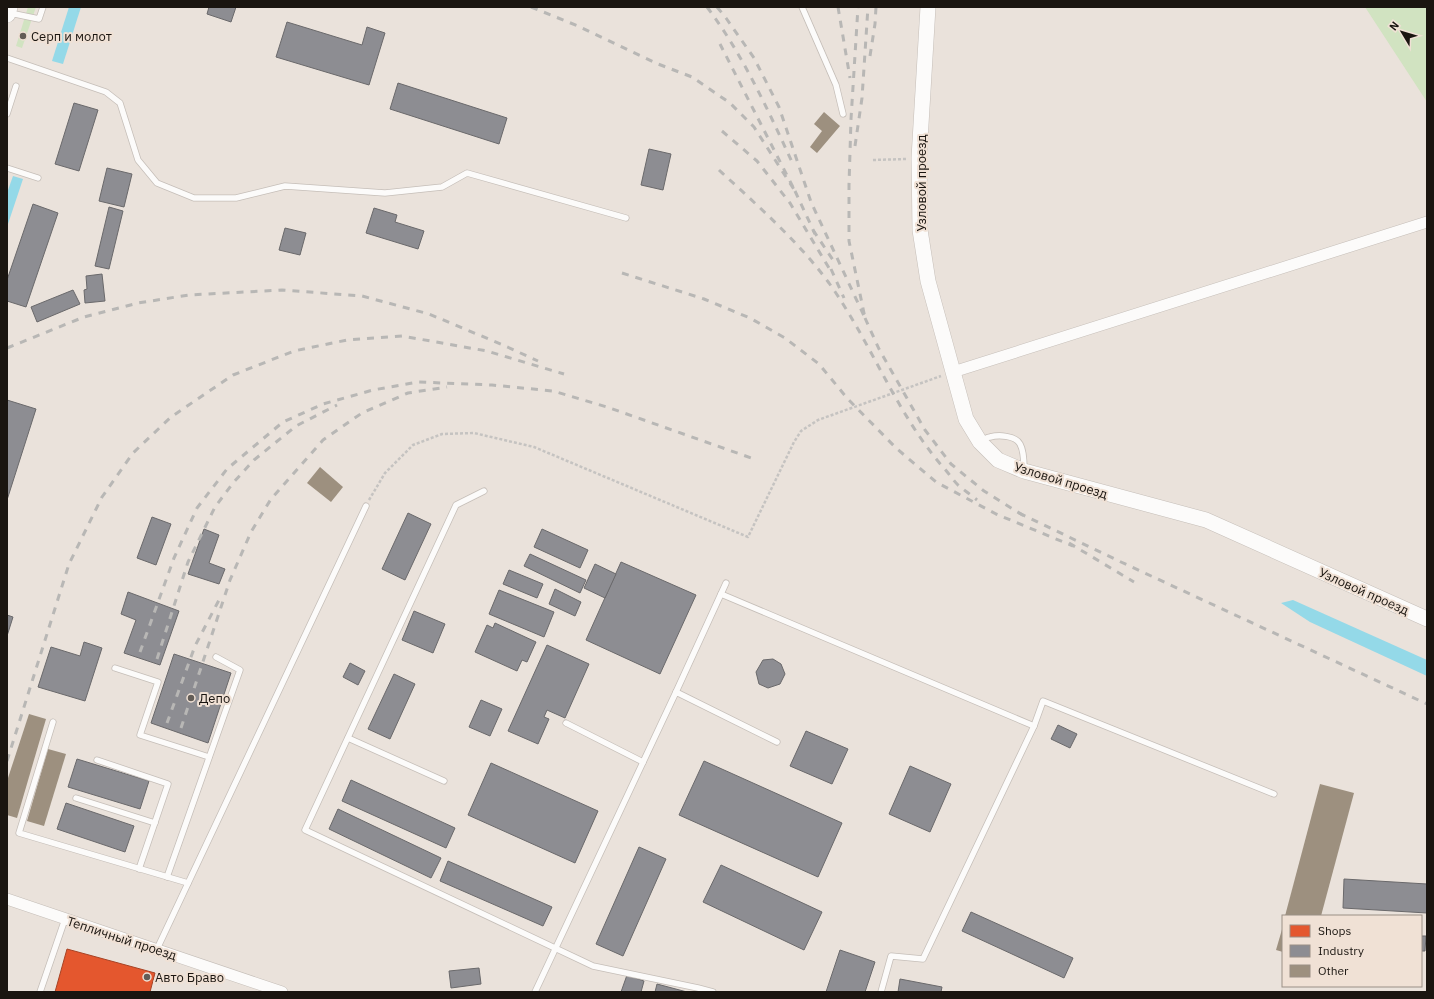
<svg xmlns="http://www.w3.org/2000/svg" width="1434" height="999" font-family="'IBM Plex Sans',sans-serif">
<rect width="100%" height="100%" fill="#eae2db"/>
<!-- green -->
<g fill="#d1e3c1">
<polygon points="28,7 36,7 22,48 16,46"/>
<polygon points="1365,7 1427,7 1427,102"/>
</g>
<!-- water -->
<g fill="#94d9e8">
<polygon points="69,7 81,7 63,64 52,61"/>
<polygon points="13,176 23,179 7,227 7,193"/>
<polygon points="1293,600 1427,660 1427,676 1310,622 1281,603"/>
</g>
<!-- shops -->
<polygon fill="#e4572e" stroke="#a74325" points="67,949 155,973 150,992 55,992"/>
<!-- industry -->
<g fill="#8d8d92" stroke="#6a696b">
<polygon points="209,7 236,7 231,22 207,14"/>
<polygon points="287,22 362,45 367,27 385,33 369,85 276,57"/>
<polygon points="398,83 507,118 499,144 390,109"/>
<polygon points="74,103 98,110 79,171 55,164"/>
<polygon points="649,149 671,154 663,190 641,185"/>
<polygon points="107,168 132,174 124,207 99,201"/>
<polygon points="33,204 58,213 26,307 7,301 7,280"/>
<polygon points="109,207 123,211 109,269 95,266"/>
<polygon points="374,208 397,215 395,222 424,231 418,249 366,233"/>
<polygon points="285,228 306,233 300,255 279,250"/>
<polygon points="102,274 105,301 85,303 84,290 87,289 86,276"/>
<polygon points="73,290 80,304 37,322 31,307"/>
<polygon points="7,400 36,409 7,500"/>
<polygon points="408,513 431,524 405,580 382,569"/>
<polygon points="152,517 171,524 156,565 137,558"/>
<polygon points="204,529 219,535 209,563 225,569 219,584 188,574"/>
<polygon points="542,529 588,550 580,568 534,547"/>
<polygon points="530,554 586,580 580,593 524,566"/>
<polygon points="621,562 696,595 660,674 586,640"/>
<polygon points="595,564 616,574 605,598 584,588"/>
<polygon points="509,570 543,584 537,598 503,584"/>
<polygon points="555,589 581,602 575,616 549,604"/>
<polygon points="499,590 554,612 544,637 489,614"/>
<polygon points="128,592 179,611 160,665 124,653 136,620 121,614"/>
<polygon points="414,611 445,624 433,653 402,640"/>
<polygon points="7,615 13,617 7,636"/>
<polygon points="495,623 536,642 527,662 522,660 517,671 475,652 487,625 493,628"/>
<polygon points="84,642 102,648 85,701 38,687 51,647 80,656"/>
<polygon points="547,645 589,664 565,718 547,710 544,717 549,719 538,744 508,731"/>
<polygon points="174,654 231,673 208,743 151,723"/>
<polygon points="773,659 781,664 785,674 780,684 768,688 759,684 756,672 763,660"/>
<polygon points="350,663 365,671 358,685 343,677"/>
<polygon points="394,674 415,684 390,739 368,729"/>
<polygon points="481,700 502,709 490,736 469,727"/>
<polygon points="1058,725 1077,734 1070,748 1051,739"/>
<polygon points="806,731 848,749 832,784 790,766"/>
<polygon points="77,759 149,781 140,809 68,787"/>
<polygon points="704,761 842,823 818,877 679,815"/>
<polygon points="491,763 598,811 575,863 468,815"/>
<polygon points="910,766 951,784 930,832 889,814"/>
<polygon points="351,780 455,828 446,848 342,801"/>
<polygon points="66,803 134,826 125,852 57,829"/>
<polygon points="338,809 441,858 431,878 329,829"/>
<polygon points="639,847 666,859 623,956 596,944"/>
<polygon points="448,861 552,907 543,926 440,881"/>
<polygon points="721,865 822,912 804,950 703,902"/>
<polygon points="1344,879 1427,884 1427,913 1343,908"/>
<polygon points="971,912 1073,958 1064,978 962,931"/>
<polygon points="1421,936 1426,936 1425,951 1421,951"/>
<polygon points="840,950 875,962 865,992 826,992"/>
<polygon points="479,968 481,984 451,988 449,971"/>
<polygon points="627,975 644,981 641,992 621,992"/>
<polygon points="900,979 942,987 941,992 898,992"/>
<polygon points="657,984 687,992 655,992"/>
</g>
<!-- building -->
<g fill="#9d907f">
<polygon points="824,112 840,126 817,153 810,147 822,131 814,124"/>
<polygon points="320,467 343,487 331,502 307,483"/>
<polygon points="29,714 46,719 17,818 7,815 7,781"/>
<polygon points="48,749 66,754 44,826 27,821"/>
<polygon points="1320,784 1354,793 1321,916 1285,916"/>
<polygon points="1283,926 1283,952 1276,950"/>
</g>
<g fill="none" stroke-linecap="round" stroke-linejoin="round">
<defs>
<g id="lane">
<polyline points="802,7 836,85 843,114"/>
<polyline points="10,13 39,19 43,7"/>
<polyline points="7,58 106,92 120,103 138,160 157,183 194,198 236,198 285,186 385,193 442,187 467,173 626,218"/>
<polyline points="7,114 16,86"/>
<polyline points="7,168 38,178"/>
<path d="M982 441C984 440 987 437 990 437 998 435 1015 435 1020 444 1024 451 1024 461 1024 469"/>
<polyline points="484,491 456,505 305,830 593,966 698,988 713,992"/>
<polyline points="721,594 1034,726 923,959 891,956 881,992"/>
<polyline points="115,668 158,682 140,735 209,757"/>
<polyline points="676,692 726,583"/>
<polyline points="53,722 19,833 188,883"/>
<polyline points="566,723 643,762"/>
<polyline points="1034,726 1043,701 1274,794"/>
<polyline points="348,738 444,781"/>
<polyline points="97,760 168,784 139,869"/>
<polyline points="76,798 155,823"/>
<polyline points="167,877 240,670 216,657"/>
<polyline points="157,949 366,506"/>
<polyline points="40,992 65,919"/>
<polyline points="535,992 676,692 777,742"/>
</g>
<g id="street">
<polyline points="953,372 1427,222"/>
<polyline points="7,899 282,992"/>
</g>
<polyline id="secondary" points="928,7 919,158 920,230 928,281 966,419 980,442 998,460 1024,471 1206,520 1427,619"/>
<polyline id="primary" points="7,14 9,7"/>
</defs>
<!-- lane casing -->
<use href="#lane" stroke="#c5beb8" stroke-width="7"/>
<!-- street casing -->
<use href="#street" stroke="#c5beb8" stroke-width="12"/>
<!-- secondary casing -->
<use href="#secondary" stroke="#c5beb8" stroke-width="16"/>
<!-- primary casing -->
<use href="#primary" stroke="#c5beb8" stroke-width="18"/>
<!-- path -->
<g stroke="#c5c3c1" stroke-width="2.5" stroke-dasharray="3 2" stroke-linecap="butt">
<polyline points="873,160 907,159"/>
<polyline points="369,500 385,473 413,445 442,434 474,433 534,447 748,537 794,442 801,431 818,420 941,376"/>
</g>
<!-- lane -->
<use href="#lane" stroke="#fcfbfa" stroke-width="5.5"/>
<!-- street -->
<use href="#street" stroke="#fcfbfa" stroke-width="11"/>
<!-- secondary -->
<use href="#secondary" stroke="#fcfbfa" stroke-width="15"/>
<!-- primary -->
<use href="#primary" stroke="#fcfbfa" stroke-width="17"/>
<!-- rail -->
<g stroke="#b8b7b5" stroke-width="3" stroke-dasharray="7 7" stroke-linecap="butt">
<polyline points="531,7 578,26 658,64 692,77 730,103 754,127 795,191 720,44"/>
<path d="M707 7C742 53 768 110 792 162"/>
<polyline points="717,7 726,18 754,58 779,107 811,202 865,318 849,241 849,185 851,119 858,7"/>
<polyline points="838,7 850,78"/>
<polyline points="870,56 875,24 876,7"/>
<polyline points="722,131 757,161 790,203 832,273"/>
<polyline points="855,146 862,98 868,7"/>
<path d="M719 170C758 206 798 241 829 283 871 342 895 411 942 466 948 472 952 479 958 485 964 490 971 495 977 500"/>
<polyline points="795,191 815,234"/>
<polyline points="813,230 833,260"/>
<polyline points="831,269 844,298"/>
<polyline points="622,273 704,299 750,318 785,338 819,364 847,398 896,448 936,482 996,514 1073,546"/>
<polyline points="865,318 879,349 925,430 951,464 984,491 1024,516"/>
<polyline points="7,348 84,317 138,303 189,295 282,290 362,296 429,314 503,345 538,361"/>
<polyline points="1019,513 1121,562 1427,704"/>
<polyline points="1069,543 1134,582"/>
<polyline points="140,652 174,558 197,508 227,469 283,422 323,404 373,390 418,382 492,385 553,391 607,407 754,459"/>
<polyline points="157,659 188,562 215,507 233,483 254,460 296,426 337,405"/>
<polyline points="167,723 195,646 219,600"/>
<polyline points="181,728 230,580 251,532 271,499 323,440 362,413 408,393 447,387"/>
<polyline points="7,761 69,564 102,497 133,453 171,417 233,375 294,351 347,340 402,336 487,351 564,374"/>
</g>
</g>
<!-- markers -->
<g fill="#635d57" stroke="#f0e1d5" stroke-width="1.5">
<circle cx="23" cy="36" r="4"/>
<circle cx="191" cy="698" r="4"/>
<circle cx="147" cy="977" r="4"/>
</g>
<g text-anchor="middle" stroke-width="4" stroke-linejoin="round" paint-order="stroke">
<!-- poi labels -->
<g font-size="13" fill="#1a1510" stroke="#f0e1d5" text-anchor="start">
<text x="31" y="41">Серп и молот</text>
<text x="199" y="703">Депо</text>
<text x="155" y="982">Авто Браво</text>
</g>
<!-- street labels -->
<g font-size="13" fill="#1a1510" stroke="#f0e1d5">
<text transform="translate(921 183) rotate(-90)" y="5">Узловой проезд</text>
<text transform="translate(1061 480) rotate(17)" y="5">Узловой проезд</text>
<text transform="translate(1364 591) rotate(24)" y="5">Узловой проезд</text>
<text transform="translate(122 938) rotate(18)" y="5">Тепличный проезд</text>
</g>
</g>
<!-- border -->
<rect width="1434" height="999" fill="none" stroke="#1a1510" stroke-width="16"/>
<!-- legend -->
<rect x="1282" y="915" width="140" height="72" fill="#f0e1d5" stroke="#9a8f86"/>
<rect x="1290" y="925" width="20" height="12" fill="#e4572e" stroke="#9a8f86"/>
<text x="1318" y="935" font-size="12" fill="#1a1510">Shops</text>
<rect x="1290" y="945" width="20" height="12" fill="#8d8d92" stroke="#9a8f86"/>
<text x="1318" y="955" font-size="12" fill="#1a1510">Industry</text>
<rect x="1290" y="965" width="20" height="12" fill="#9d907f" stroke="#9a8f86"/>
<text x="1318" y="975" font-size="12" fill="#1a1510">Other</text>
<!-- north arrow -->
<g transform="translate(1402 32) rotate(308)" stroke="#f0e1d5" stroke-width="3" paint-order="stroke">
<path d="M0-3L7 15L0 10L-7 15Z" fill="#1a1510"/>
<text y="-6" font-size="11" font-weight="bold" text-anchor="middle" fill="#1a1510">N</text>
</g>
</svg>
